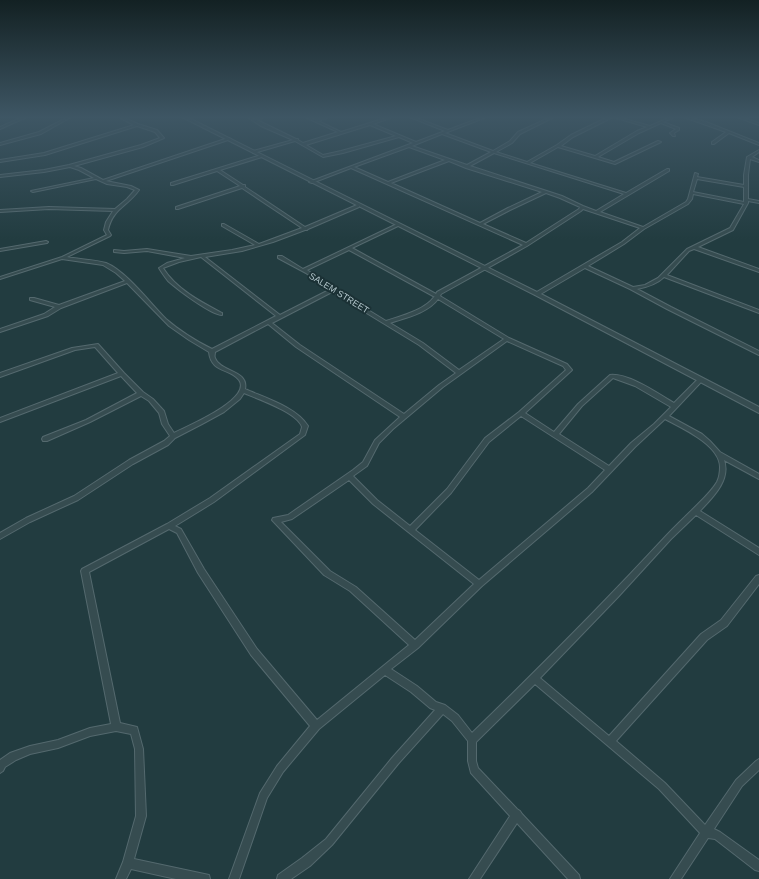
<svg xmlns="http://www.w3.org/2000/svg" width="759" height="879" font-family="Helvetica,sans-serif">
<rect width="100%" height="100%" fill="#223c40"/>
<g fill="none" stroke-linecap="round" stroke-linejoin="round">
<defs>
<g id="minor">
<polygon points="25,116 29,116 0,129 0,127"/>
<polygon points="70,116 73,116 41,134 0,145 0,143 39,132"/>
<path d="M117 116H120L138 124 157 130 164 138 143 147 74 166 81 168 103 180 228 138 231 139 106 181 131 186 139 190C127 207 113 208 108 230L111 235 110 236 67 257C77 259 96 260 106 263 126 271 150 303 166 319 180 331 196 341 212 349L276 316 201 257 179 262 163 268C176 289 201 302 222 313V315C211 315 177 289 168 281 165 277 162 273 159 268L167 263 185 258 147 251 124 253 114 252V250L124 251 147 249 191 256 232 250 255 245 222 226V224H224L259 244 302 228 242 188 178 209H176V207L240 186 217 171 173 185H171V183L261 155 263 156 262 157 220 170 243 185H245V187L305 227 357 205H359V207L308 229 307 230H305L273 242 242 251 205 257 280 315 329 290 306 273 278 258V256H282L303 269 397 224H398V226L352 248 436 294 437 292 523 245 351 168 312 183 309 182 413 143 399 137 343 153 323 157 295 141 254 153H253V151L293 140 261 126 246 116H249L254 119 263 116H267L257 120 296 139H298V140L303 143 338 132 303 116H307L315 120 328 116H332L318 121 341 132 392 116H396L373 124 416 142 445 131 407 116H411L448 130 485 116H489L445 133 493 151 510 141 518 132 553 116H556L520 134 512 143 496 152 527 162 557 145 571 135 610 116H614L650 126 673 116H677L663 122 679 128V130L674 133 675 136H673L670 133 676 129 661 123 639 133 598 157 614 162 658 141 661 142 615 164 558 147 530 163 626 193 667 169H669V171L600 212 643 227 686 202 688 199 695 173 698 174 697 177 744 185V175L747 157 759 150V152L752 157 759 160V162L750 159 748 175V199L759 201V203L748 201V203L733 230 698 247 759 269V272L694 249 689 251 667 275 759 310V313L664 277C657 284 647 287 637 289L671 307 759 351V355L667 309 630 289 585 268 539 295H535V293L622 242 640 228 583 209 581 211 527 246 441 294 440 296 509 338 567 364 572 370 571 371 525 413 554 432 578 404 610 375C629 373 658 394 674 403L698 379H702L703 380 702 381 669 416 702 434 710 441 720 452 759 474V479L724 460C731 480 713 497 700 511L759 548V555L696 515 671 539 618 597 540 678 609 736 701 634 721 620 756 576 759 575V584L727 626 707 640 616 741 665 783 705 825 736 780 756 761 759 759V770L742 786 714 829 720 832 759 860V871L755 870 715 839 708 838 681 879H670L700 833 659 789 535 684 476 742V761L478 768 517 809 520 811 522 814 579 875 580 879H568L517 823 480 879H469L510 816 471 773 468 761V741L452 721 443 714 398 764 332 845 310 866 291 879H277L278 875 302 858 326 839 392 758 435 710 430 708 411 692 385 675 319 729 283 772 267 798 239 879H229L260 793 277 766 310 726 251 655 198 573 177 533 169 529 89 572 120 723 137 727 143 749 146 816 134 859 209 875 210 879H176L131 869 126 879H116L123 862 136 816 135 749 131 734 116 731 90 736 58 748 30 754 16 760 5 767 3 771 0 773V760L10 753 30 746 58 740 90 728 111 724 81 571 82 569 167 524 210 498 300 434 302 427C298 413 258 399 244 393L240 399 224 412 202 424 175 438 168 445 133 464 78 500 30 522 0 539V533L26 518 74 496 129 460 164 441 170 436 162 424 159 413 149 401 141 396 90 422 47 441H43L42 439 43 437 86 420 137 393 121 376 0 422V418L118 373 95 347 75 350 0 377V373L72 348 98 344 124 373 143 392 153 399 164 411 168 424 174 433C186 427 253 399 239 380 230 368 211 373 209 352L189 340 169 326 127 283 61 308 48 316 0 332V329L44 314 55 307 30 300V298H34L59 305 125 281 116 273 103 265 62 259 0 279V277L62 257 107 235 104 230 106 222 113 211 49 209 0 212V210L49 207 115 209 127 199 135 190 127 187 107 184 96 179 33 192 31 191 94 178 79 170 70 167 44 172 0 177V175L44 170 69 165 141 145 160 138 155 132 137 126 45 155 0 162V160L44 153 134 125ZM613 117 647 127 637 131 595 156 561 146 573 137ZM370 125 396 136 341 151 323 155 306 145ZM442 134 491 152 467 165 412 146ZM409 147 445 160 388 182 354 167ZM494 153 624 194 596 211 583 206 562 196 470 166ZM449 161 466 168 542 192 508 208 480 223 391 183ZM697 179 744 187V202L693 192ZM546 193 560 198 580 207 579 209 526 243 483 224 510 210ZM693 194 744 204 730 228 687 249 658 278 645 285 633 287 588 266 624 244 644 229 688 204 692 199ZM349 250 435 297H434C425 310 401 316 386 321L334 289 307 270ZM332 292 419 345 456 373 439 385 404 414 300 345 272 323ZM438 299 504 339 459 370 423 343 390 323C405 318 428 313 438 299ZM268 324 296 347 400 417 375 440 363 462 353 470 288 515 273 518 272 520 324 575 350 591 409 645 317 720 257 649 204 569 181 529 175 526 214 502 305 435 308 426C296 407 265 398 245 389 249 370 220 372 215 358 214 356 215 354 215 352ZM507 341 563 366 566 370 519 412 485 438 447 489 410 526 377 500 353 476 367 466 379 443 393 429 443 387ZM613 378 635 386 671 407 654 424 631 443 609 466 559 434 582 406ZM521 416 605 470 588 488 479 580 415 530 451 493 489 442ZM665 419C682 428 720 445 720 467 720 472 719 478 717 482 711 492 701 501 693 509 684 518 674 527 665 537 603 604 538 669 472 733L458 715 445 705 436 702 417 686 391 669 418 648 482 586 592 492 635 447ZM349 480 373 504 474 584 415 640 356 587 330 571 281 522 292 519Z"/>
<polygon points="681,116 685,116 706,122 759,143 759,145 729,133 714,144 712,144 712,142 726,132"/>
<polygon points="734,116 738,116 759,123 759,125"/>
<polygon points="46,241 48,242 47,243 0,251 0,249"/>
</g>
<polygon id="tertiary" points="180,116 185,116 539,293 759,407 759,413 535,295"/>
</defs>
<!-- minor casing -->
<use href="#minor" stroke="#54696e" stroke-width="2"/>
<!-- tertiary casing -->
<use href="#tertiary" stroke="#54696e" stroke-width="2"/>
<!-- minor -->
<use href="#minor" fill="#364c50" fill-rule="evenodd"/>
<!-- tertiary -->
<use href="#tertiary" fill="#364c50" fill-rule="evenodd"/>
</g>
<!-- sky -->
<linearGradient id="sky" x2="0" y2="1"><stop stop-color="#132123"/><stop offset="0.49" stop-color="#3e5664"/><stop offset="1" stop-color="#3e5664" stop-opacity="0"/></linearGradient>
<rect width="759" height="239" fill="url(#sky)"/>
<g text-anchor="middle" stroke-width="4" stroke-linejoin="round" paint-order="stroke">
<!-- far-street labels -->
<g font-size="9" fill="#b2c6cb" stroke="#1b3135">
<text transform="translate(339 293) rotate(32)" y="3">SALEM STREET</text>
</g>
</g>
</svg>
